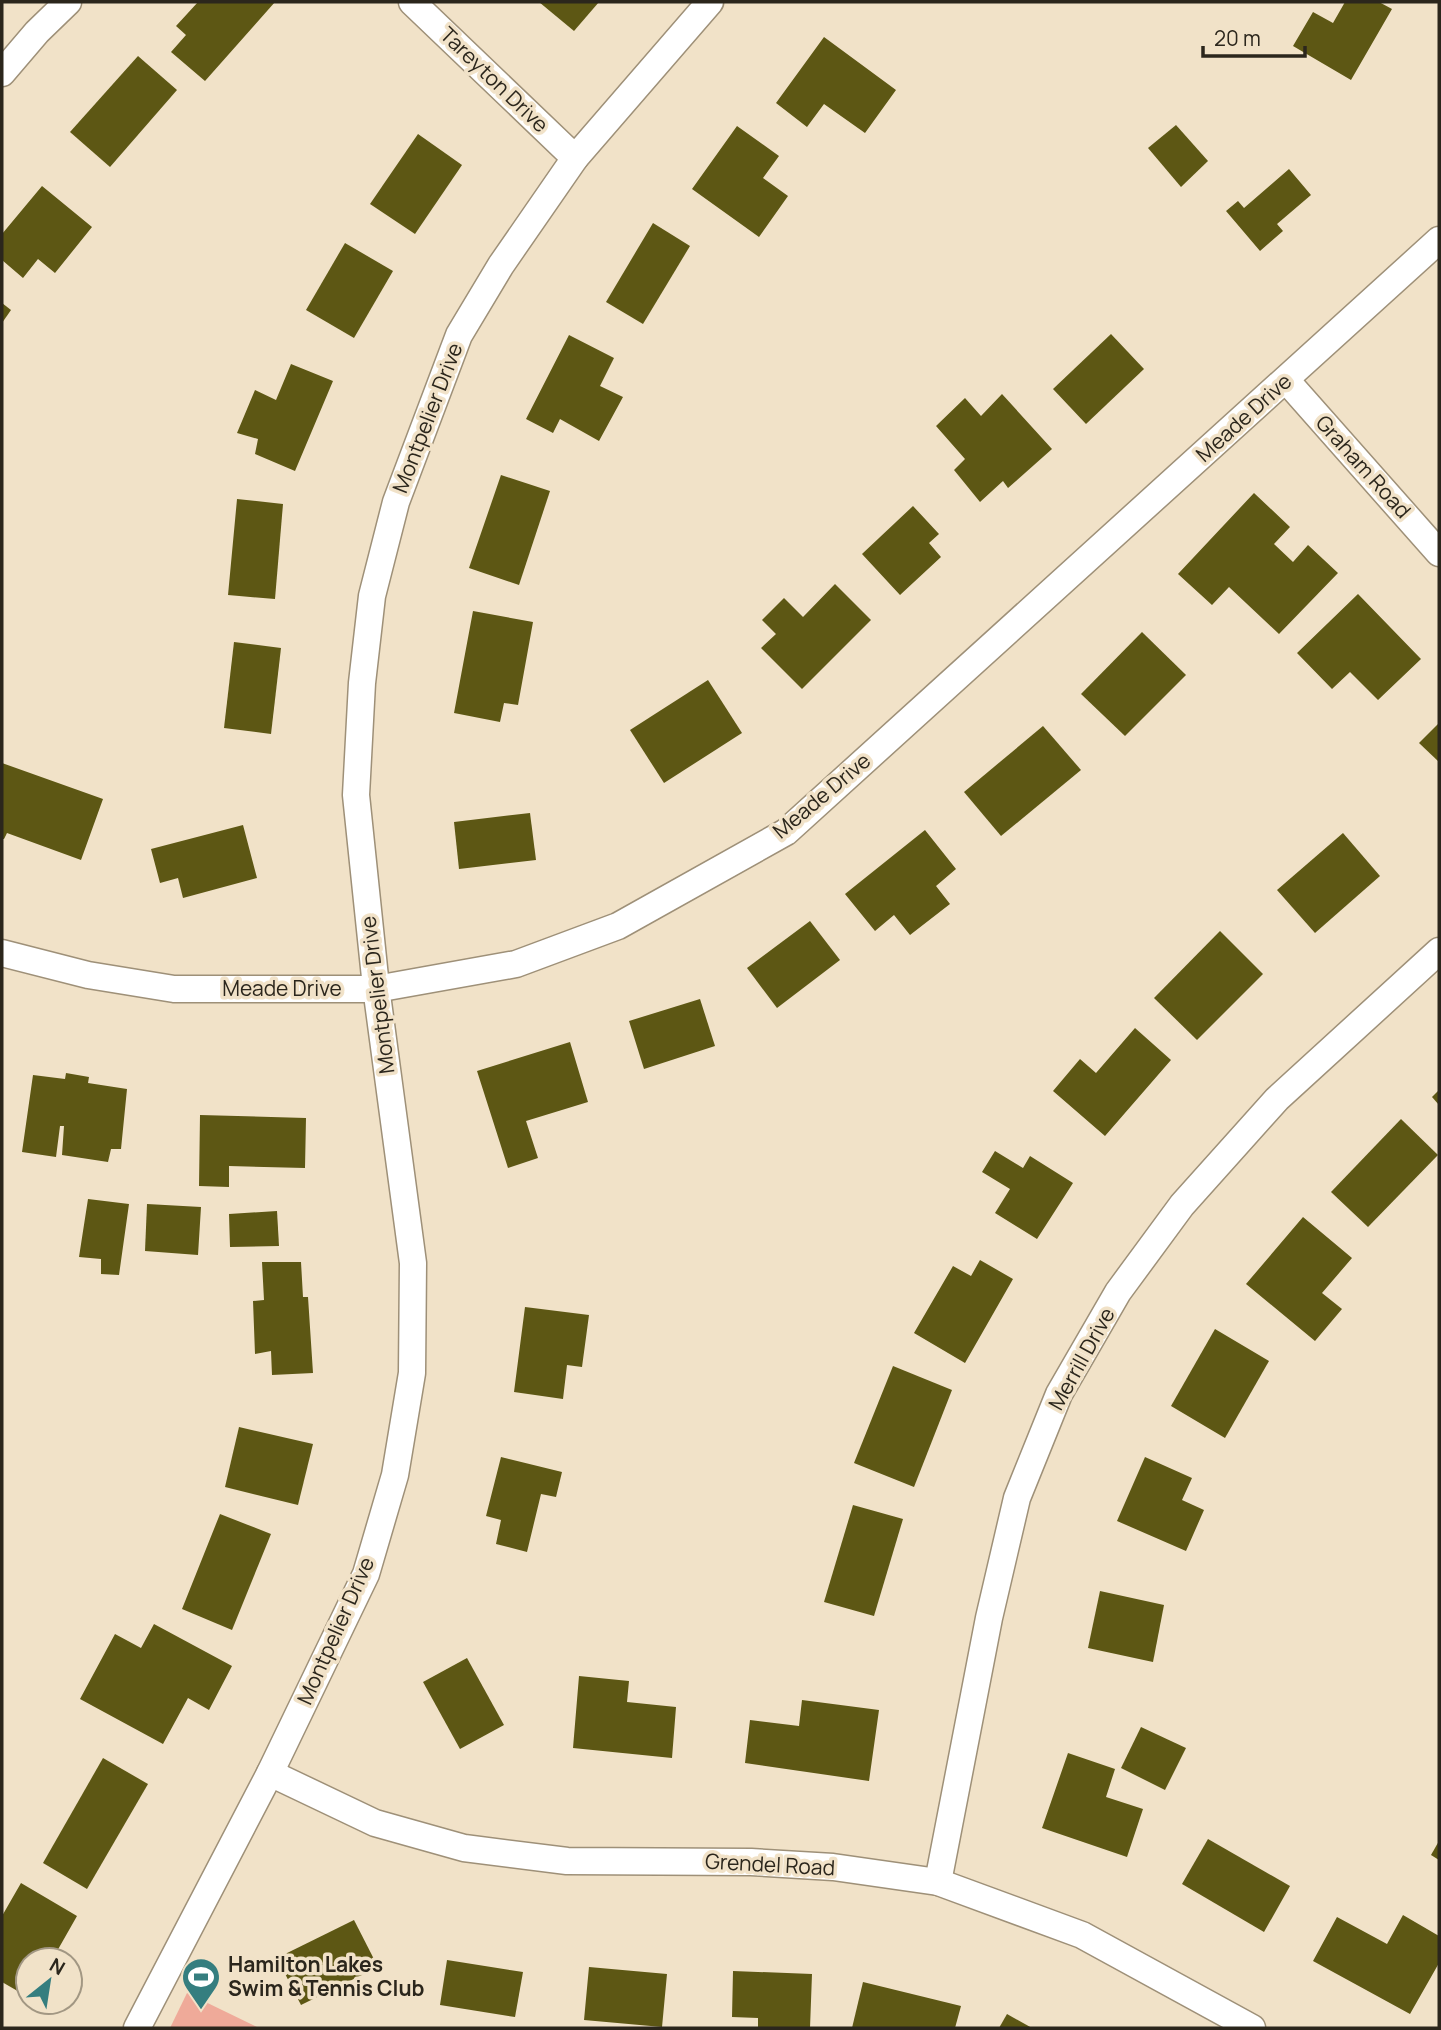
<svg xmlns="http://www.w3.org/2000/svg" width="1441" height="2030" font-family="Manrope,sans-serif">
<rect width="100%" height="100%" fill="#f1e2c8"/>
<!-- green -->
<polygon fill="#efaa99" points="187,1993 259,2028 170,2028"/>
<!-- building -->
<g fill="#5d5714">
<polygon points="198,2 275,2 205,81 171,52 186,35 176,26"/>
<polygon points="539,2 599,2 574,31"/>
<polygon points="1345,2 1379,2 1392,9 1351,80 1293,46 1313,12 1333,23"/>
<polygon points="824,37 896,90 865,133 824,104 807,127 776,103"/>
<polygon points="138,56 177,90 110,167 70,132"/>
<polygon points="1176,125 1208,161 1181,187 1148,148"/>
<polygon points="737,126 779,156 763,178 788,196 759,237 692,189"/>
<polygon points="418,134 462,165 415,234 370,204"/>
<polygon points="1289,169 1311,195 1277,224 1283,231 1260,251 1226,211 1238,201 1244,208"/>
<polygon points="42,186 92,227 55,273 38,259 23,278 2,260 2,234"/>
<polygon points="653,223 690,246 643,324 606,302"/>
<polygon points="345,243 393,271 354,338 306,310"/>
<polygon points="2,303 11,310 2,323"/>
<polygon points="1111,334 1144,369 1086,424 1053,389"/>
<polygon points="569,335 614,358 600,386 623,397 599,441 560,419 553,433 526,419"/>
<polygon points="291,364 333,381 295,471 255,454 258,439 237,433 255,390 276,400"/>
<polygon points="1002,394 1052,449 1008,488 1003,481 980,502 954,470 965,459 936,426 965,398 981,416"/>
<polygon points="501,475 550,491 519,585 469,568"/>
<polygon points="1254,493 1290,527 1274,544 1293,562 1308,545 1338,573 1279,634 1229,587 1212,605 1178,574"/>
<polygon points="237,499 283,504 275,599 228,595"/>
<polygon points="913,506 939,534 929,543 941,557 900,595 862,554"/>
<polygon points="835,584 871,620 802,689 761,648 776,634 762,620 784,598 803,617"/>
<polygon points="1358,594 1421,659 1378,700 1350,672 1332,689 1297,653"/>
<polygon points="473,611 533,622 518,705 504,703 500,722 454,713"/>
<polygon points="1142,632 1186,675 1125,736 1081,694"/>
<polygon points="234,642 281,648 271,734 224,728"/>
<polygon points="708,680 742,733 664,783 630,730"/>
<polygon points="1439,723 1439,762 1419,743"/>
<polygon points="1043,726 1081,770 1001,836 964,792"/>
<polygon points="2,763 103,799 81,860 7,833 4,839 2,839"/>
<polygon points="530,813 536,860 459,869 454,822"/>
<polygon points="243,825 257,878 183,898 178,878 160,883 151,849"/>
<polygon points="925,830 956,869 936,886 950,904 910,935 894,915 875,931 845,894"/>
<polygon points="1343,833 1380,876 1315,933 1277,890"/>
<polygon points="810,921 840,960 777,1008 747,968"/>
<polygon points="1220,931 1263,974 1197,1040 1154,998"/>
<polygon points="700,999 715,1046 644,1069 629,1021"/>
<polygon points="1135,1028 1171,1060 1105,1136 1053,1091 1080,1059 1096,1073"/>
<polygon points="570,1042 588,1102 526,1121 538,1158 508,1168 477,1071"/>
<polygon points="66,1073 89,1077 88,1083 127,1089 121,1149 111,1149 108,1162 62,1155 64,1126 60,1126 56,1157 22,1152 33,1075 65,1079"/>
<polygon points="1439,1090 1439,1105 1432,1097"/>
<polygon points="200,1115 306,1118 305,1168 229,1166 229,1187 199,1186"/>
<polygon points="1401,1119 1438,1155 1368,1227 1331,1192"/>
<polygon points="995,1151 1023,1168 1030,1156 1073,1183 1037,1239 995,1213 1010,1189 982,1172"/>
<polygon points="88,1199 129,1204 119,1275 101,1274 101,1259 79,1257"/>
<polygon points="147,1204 201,1207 198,1255 145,1251"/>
<polygon points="277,1211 279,1246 230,1247 229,1214"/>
<polygon points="1303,1217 1352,1258 1322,1293 1342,1309 1315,1341 1246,1284"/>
<polygon points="980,1260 1013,1279 965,1363 914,1333 953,1266 971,1276"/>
<polygon points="262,1262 301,1262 303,1297 308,1297 313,1373 272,1375 271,1351 255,1354 253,1301 264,1300"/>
<polygon points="525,1307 589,1315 582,1367 567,1365 563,1399 514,1392"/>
<polygon points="1215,1329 1269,1361 1225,1438 1171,1406"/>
<polygon points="893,1366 952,1390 914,1487 854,1463"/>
<polygon points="239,1427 313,1444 298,1505 225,1487"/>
<polygon points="501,1457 562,1472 556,1497 541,1494 527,1552 496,1544 501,1520 486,1516"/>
<polygon points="1145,1457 1192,1478 1182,1500 1204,1510 1186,1551 1117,1521"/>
<polygon points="853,1505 903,1519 874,1616 824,1602"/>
<polygon points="220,1514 271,1534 232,1630 182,1609"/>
<polygon points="1100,1591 1164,1605 1153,1662 1088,1648"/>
<polygon points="154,1624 232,1666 209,1710 188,1698 163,1744 80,1699 115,1634 141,1648"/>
<polygon points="467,1658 504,1725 460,1749 423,1682"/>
<polygon points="579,1676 629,1681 627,1702 676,1707 672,1758 573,1748"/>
<polygon points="802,1700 879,1710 869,1781 745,1763 750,1720 799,1726"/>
<polygon points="1141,1727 1186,1748 1165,1790 1121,1768"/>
<polygon points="1068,1753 1115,1769 1106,1797 1143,1809 1127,1857 1042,1828"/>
<polygon points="103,1758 148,1784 87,1889 43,1863"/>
<polygon points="1208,1839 1290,1886 1264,1932 1182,1884"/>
<polygon points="1439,1841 1439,1860 1431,1855"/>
<polygon points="21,1883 77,1916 52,1960 28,1960 28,1997 2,1982 2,1916"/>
<polygon points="1403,1915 1439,1936 1439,1963 1410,2014 1313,1961 1337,1917 1387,1944"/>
<polygon points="354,1920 378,1967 301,2005 277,1958"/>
<polygon points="447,1960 523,1972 515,2017 440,2005"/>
<polygon points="589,1967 667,1974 662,2027 584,2020"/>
<polygon points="733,1971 812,1974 810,2028 758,2028 758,2018 732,2017"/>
<polygon points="863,1982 961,2006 955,2028 852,2028"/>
<polygon points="1007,2014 1032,2028 999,2028"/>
</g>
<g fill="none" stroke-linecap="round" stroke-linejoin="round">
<defs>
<g id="street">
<polyline points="412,2 575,158"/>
<polyline points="2,73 37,32 68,2"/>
<polyline points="1286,380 1439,553"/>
<polyline points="2,953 88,975 174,989 376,989 516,964 618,926 786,832 1439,240"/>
<polyline points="270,1773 375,1823 464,1848 567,1861 751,1862 833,1867 938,1882 1082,1935 1252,2028"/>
<polyline points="938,1882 989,1618 1017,1498 1059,1394 1118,1292 1182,1205 1277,1099 1439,951"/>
<polyline points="137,2028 270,1773 366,1574 395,1475 412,1373 413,1263 376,987 356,795 362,683 372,596 396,502 459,335 501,265 575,158 710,2"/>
</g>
</defs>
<!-- street casing -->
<use href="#street" stroke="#9e9078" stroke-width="29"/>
<!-- street -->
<use href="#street" stroke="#fff" stroke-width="26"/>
</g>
<!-- icons -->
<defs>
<symbol id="stadium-pin" viewBox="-11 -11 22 30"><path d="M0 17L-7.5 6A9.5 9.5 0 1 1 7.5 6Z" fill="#357e7f" stroke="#f1e2c8"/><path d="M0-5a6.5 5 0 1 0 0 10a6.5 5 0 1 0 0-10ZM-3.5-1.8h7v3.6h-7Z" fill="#fff"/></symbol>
</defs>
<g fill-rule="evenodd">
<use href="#stadium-pin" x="179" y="1955" width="44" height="60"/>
</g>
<g text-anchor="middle" stroke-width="7" stroke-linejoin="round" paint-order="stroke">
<!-- street labels -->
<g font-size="21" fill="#2b261c" stroke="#f1e2c8">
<text transform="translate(494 80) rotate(44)" y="7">Tareyton Drive</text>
<text transform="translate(428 418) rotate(-69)" y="7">Montpelier Drive</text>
<text transform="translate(1244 418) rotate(-42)" y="7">Meade Drive</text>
<text transform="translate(1363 467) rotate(48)" y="7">Graham Road</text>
<text transform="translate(822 796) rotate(-40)" y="7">Meade Drive</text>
<text x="282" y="996">Meade Drive</text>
<text transform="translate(378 995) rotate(-97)" y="7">Montpelier Drive</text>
<text transform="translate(1082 1359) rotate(-61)" y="7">Merrill Drive</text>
<text transform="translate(336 1631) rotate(-66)" y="7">Montpelier Drive</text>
<text transform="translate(770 1865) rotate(3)" y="7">Grendel Road</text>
</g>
<!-- poi labels -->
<g font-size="21" font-weight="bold" fill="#2b261c" stroke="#f1e2c8" text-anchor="start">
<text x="228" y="1972">Hamilton Lakes<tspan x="228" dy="24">Swim &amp; Tennis Club</tspan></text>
</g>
</g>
<!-- border -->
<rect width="1441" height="2030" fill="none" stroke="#2b261c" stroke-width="7"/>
<!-- north arrow -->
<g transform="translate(49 1981) rotate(30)"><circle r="33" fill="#f1e2c8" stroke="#a29783" stroke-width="2"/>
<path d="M0-5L12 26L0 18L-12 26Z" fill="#357e7f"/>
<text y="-10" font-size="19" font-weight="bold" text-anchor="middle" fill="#2b261c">N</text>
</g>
<!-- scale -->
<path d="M1203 46v10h102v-10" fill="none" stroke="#2b261c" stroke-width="3.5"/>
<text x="1214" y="46" font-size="21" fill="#2b261c" stroke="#f1e2c8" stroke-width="5" paint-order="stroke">20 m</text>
</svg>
